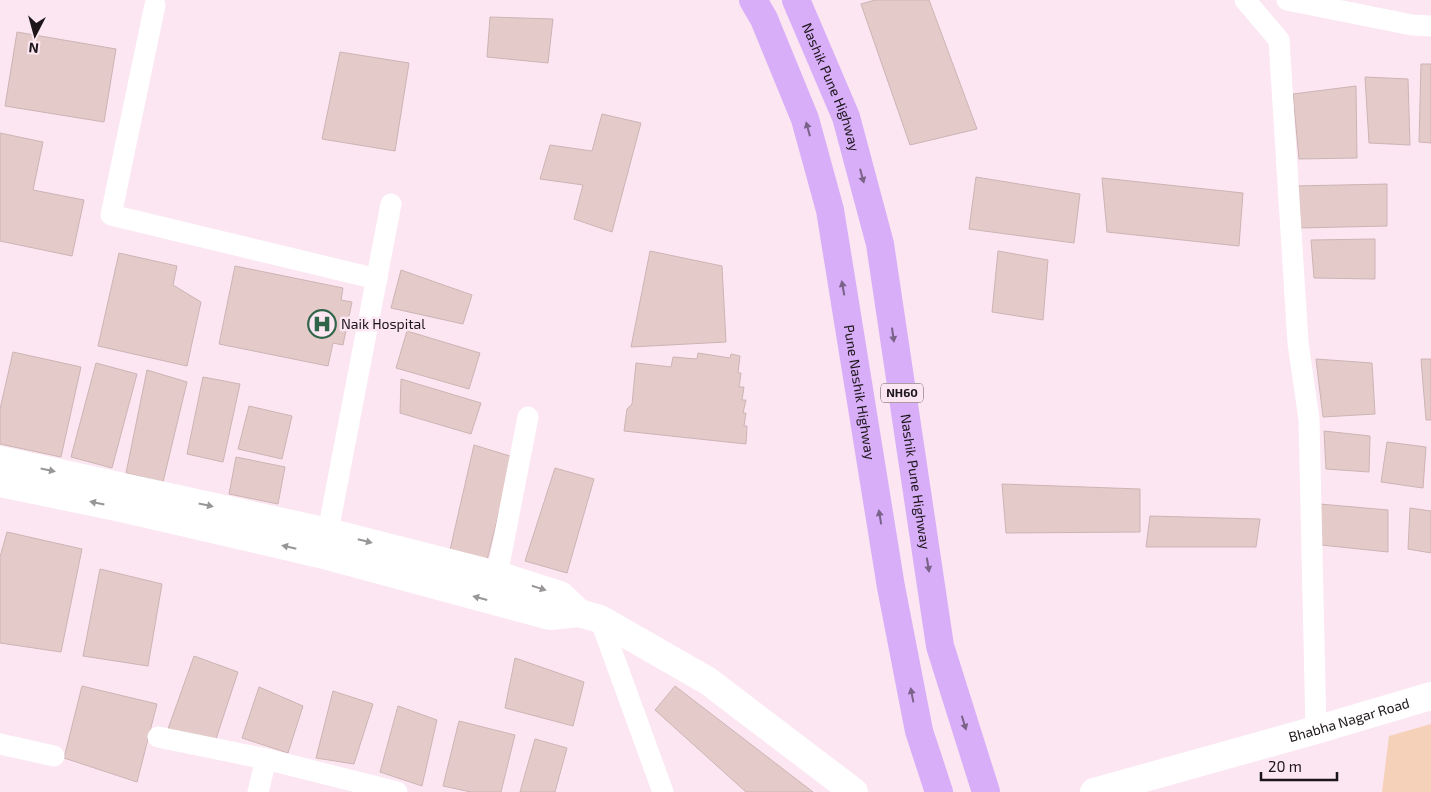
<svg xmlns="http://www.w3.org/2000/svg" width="1431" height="792" font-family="'Exo 2',sans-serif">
<rect width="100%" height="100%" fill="#fce6f2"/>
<!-- green -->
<polygon fill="#f6d1b9" points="1431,724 1431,792 1382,792 1389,736"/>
<!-- building -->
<g fill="#e4cbca" stroke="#cdb4b4">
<polygon points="875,0 929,0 977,129 910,145 861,4"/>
<polygon points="490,17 553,19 548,63 487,57"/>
<polygon points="17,32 116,49 104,122 5,106"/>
<polygon points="340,52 409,63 395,151 322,139"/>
<polygon points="1421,64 1431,64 1431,143 1419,142"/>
<polygon points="1365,77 1408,79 1410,145 1369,143"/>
<polygon points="1356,86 1357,158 1299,159 1293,94"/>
<polygon points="602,114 641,123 612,232 574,219 583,185 540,179 550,145 592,151"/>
<polygon points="0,133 43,142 33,190 84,200 72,256 0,241"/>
<polygon points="976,177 1080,194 1074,243 969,229"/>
<polygon points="1102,178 1243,193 1239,246 1107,232"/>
<polygon points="1387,184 1387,226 1299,228 1294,186"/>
<polygon points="1375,239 1375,279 1314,278 1311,240"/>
<polygon points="650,251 722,266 726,342 631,347"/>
<polygon points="998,251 1048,260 1043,320 992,312"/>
<polygon points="119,253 177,266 173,285 201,302 187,366 98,346"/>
<polygon points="235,266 343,288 341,300 352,302 343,345 333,343 328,366 219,344"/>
<polygon points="401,270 472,295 463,324 391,308"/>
<polygon points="407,331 480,353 469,389 396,368"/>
<polygon points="13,352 81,367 61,457 0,444 0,409"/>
<polygon points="698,353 730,358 731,354 740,356 738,373 741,373 739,387 744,387 742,400 746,400 743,413 746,413 744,426 747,426 746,444 624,431 627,409 632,404 636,363 671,367 673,357 697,359"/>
<polygon points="1316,359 1372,363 1375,414 1323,417"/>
<polygon points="1421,359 1431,359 1431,420 1426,420"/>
<polygon points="96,363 137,374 112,468 71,457"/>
<polygon points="147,370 187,382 163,482 126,473"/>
<polygon points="203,377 240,384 223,462 187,454"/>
<polygon points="401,379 481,403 471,434 400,413"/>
<polygon points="249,406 292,416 282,459 238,449"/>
<polygon points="1324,431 1370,436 1369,472 1326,469"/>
<polygon points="1387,442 1426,447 1423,488 1381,482"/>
<polygon points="474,445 513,457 487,560 450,550"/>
<polygon points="236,457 285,467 278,504 229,494"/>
<polygon points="555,468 594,479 567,573 525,561"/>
<polygon points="1002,484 1140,489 1140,532 1006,533"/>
<polygon points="1320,504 1388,510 1388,552 1321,545"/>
<polygon points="1410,508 1431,511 1431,553 1408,549"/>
<polygon points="1150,516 1260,519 1256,547 1146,547"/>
<polygon points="7,532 82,549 61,652 0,643 0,557"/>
<polygon points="100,569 162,584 148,666 83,656"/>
<polygon points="194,656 238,672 215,742 168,729"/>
<polygon points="515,658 584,682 573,726 505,708"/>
<polygon points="82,686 157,704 137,782 64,758"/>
<polygon points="675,686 813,792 746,792 655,710"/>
<polygon points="259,687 303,706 288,753 242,738"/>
<polygon points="333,691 373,704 354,764 316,758"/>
<polygon points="398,706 437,720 422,786 380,772"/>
<polygon points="459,721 515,735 501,792 471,792 443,786"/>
<polygon points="535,739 567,748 555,792 520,792"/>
</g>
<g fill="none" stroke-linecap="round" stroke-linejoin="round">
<!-- minor -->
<g stroke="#fff" stroke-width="21">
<polyline points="1245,0 1279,40 1298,343 1309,419 1316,730"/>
<polyline points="1287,0 1412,25 1431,26"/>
<polyline points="155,5 111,215 377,279"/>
<polyline points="325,547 391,204"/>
<polyline points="497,575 528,417"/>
<polyline points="600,619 663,792"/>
<polyline points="158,737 266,759 397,792"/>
<polyline points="0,744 54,756"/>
<polyline points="258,792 266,759"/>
</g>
<!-- tertiary -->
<g stroke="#fff" stroke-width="28">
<polyline points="0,460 328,532 497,575 560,595 579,613 600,619 708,681 854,792"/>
<polyline points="0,483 126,509 324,555 550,616 579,613"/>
</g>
<!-- secondary -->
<path stroke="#fff" stroke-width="28" id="s1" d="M1094 792 1316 730 1431 696"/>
<!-- trunk -->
<g stroke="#d7aef7" stroke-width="28">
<path id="s2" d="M753 0 764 19 805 119 830 210 891 587 919 731 939 792"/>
<path id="s3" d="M796 0 846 117 880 244 940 646 986 792"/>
</g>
</g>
<!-- one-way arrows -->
<defs><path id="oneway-solid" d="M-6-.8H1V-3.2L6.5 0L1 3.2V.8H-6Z" transform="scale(1.25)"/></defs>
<g fill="#7a6288">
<use href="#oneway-solid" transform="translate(808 129) rotate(-105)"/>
<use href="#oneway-solid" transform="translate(862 176) rotate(75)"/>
<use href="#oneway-solid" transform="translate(843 288) rotate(-100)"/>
<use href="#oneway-solid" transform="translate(893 335) rotate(82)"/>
<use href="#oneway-solid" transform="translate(880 517) rotate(-99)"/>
<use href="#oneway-solid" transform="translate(928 565) rotate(81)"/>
<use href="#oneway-solid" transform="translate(912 695) rotate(-101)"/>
<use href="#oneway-solid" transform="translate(964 723) rotate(73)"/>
</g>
<g fill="#999698">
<use href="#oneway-solid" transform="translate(48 470) rotate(12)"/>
<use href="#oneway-solid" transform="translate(97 503) rotate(-168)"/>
<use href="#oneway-solid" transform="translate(206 505) rotate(12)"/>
<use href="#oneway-solid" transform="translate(365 541) rotate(14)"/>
<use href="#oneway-solid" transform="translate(289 547) rotate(-167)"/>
<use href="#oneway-solid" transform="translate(539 588) rotate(18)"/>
<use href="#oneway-solid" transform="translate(480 598) rotate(-165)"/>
</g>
<!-- icons -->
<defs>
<symbol id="hospital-ring" viewBox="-11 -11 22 22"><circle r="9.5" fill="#fce6f2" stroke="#31654a" stroke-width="1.5"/><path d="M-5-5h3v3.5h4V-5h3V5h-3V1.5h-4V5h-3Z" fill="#31654a"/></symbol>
</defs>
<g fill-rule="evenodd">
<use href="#hospital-ring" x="306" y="308" width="32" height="32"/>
</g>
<g text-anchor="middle" stroke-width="5" stroke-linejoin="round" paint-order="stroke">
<!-- shield labels -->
<rect fill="#fce6f2" stroke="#5f545a" stroke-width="1" x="881" y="383.5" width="42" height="19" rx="4"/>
<g font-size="12" font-weight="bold" fill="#1c1519">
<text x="902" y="397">NH60</text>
</g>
<!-- street labels -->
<g font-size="14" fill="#1c1519" stroke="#fce6f2">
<text dy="5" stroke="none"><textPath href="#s3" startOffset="94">Nashik Pune Highway</textPath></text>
<text dy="5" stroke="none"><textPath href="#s2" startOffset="409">Pune Nashik Highway</textPath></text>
<text dy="5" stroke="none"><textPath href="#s3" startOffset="499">Nashik Pune Highway</textPath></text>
<text dy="5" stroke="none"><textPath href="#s1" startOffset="265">Bhabha Nagar Road</textPath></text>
</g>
<!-- poi labels -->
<g font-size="14" fill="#1c1519" stroke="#fce6f2" text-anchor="start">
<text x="341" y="329">Naik Hospital</text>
</g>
</g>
<!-- north arrow -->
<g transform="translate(35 35) rotate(186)" stroke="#fce6f2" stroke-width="4" paint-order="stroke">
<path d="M0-4L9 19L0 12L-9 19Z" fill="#1c1519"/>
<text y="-8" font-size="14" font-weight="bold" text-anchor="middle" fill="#1c1519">N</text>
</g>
<!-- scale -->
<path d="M1261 772v8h76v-8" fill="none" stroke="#1c1519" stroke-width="2.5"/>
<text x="1268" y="772" font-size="15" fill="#1c1519" stroke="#fce6f2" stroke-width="4" paint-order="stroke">20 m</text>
</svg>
